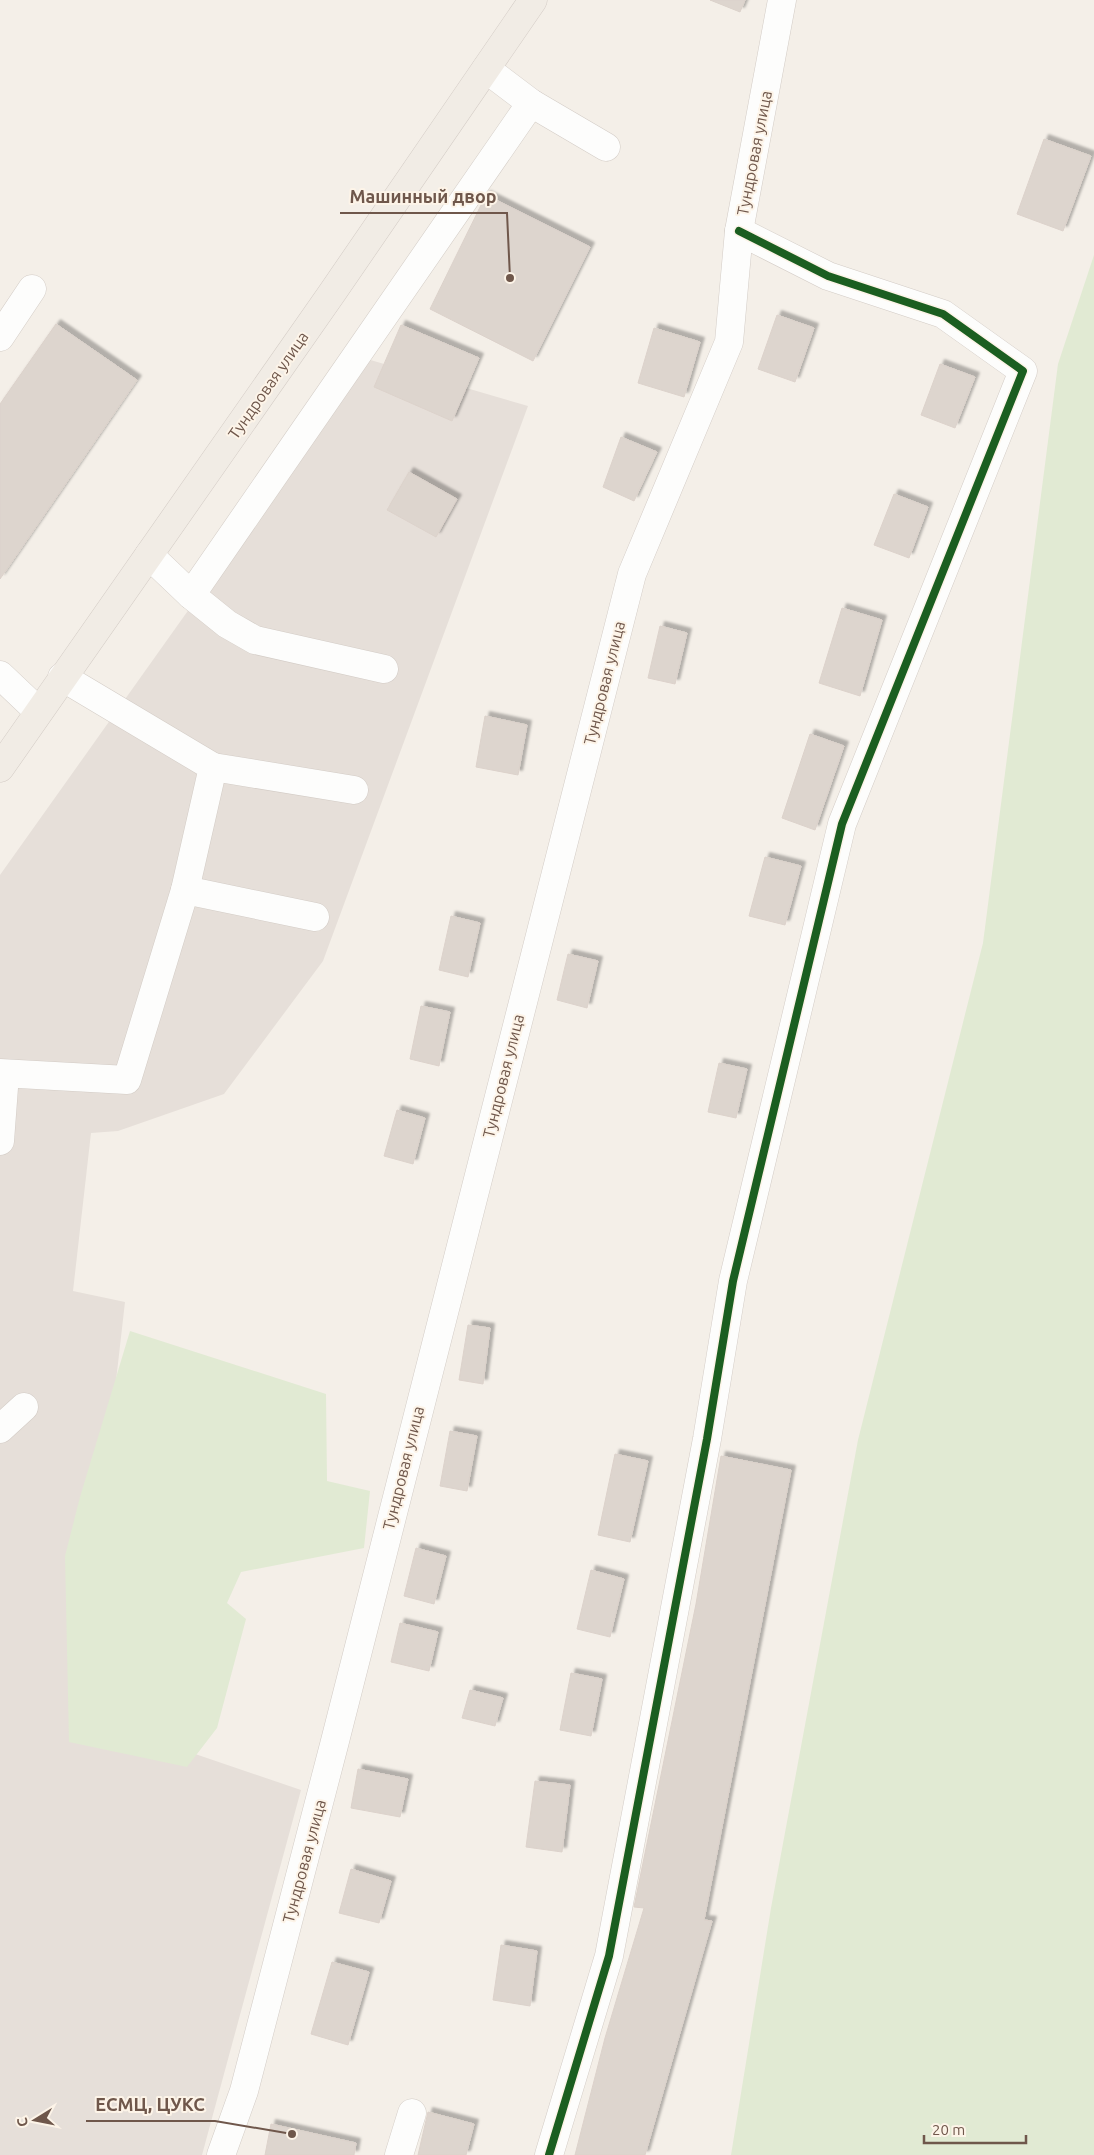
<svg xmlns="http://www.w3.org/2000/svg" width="1094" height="2155" font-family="Ubuntu,sans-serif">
<defs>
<filter id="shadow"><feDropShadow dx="4.5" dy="-4.5" stdDeviation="1" flood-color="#0004"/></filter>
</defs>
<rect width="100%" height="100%" fill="#f4efe8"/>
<!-- industrial -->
<polygon fill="#e6dfd9" points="367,359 528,406 323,961 224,1094 118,1131 91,1133 73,1291 125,1302 78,1714 301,1790 202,2155 0,2155 0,875"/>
<!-- green -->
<g fill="#e1ead3">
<polygon points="1094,255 1094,2155 731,2155 771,1908 858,1440 983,943 1058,364"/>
<polygon points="130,1331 326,1394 327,1481 370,1491 364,1548 241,1572 227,1603 246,1619 217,1728 187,1767 69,1742 65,1556 80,1497"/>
</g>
<!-- building -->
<g fill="#ddd5ce" stroke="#dcd2cb" filter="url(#shadow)">
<polygon points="710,0 745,0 740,12"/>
<polygon points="1044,139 1091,156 1063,231 1017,214"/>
<polygon points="486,195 590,247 533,361 430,309"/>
<polygon points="777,315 814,328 795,382 758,369"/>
<polygon points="56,324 137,380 0,579 0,404"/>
<polygon points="401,325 479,358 452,421 374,387"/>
<polygon points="654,328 700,342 684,397 638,383"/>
<polygon points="940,364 975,377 955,428 921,415"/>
<polygon points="621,437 657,452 634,501 603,487"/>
<polygon points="409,472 457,499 436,537 387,510"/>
<polygon points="894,494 928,507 909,558 874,545"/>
<polygon points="842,608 882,620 860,696 819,683"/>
<polygon points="660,626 687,633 675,684 648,678"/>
<polygon points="485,716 527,725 518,775 476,767"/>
<polygon points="810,734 844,746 815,830 782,818"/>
<polygon points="765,857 801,866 785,925 749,916"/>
<polygon points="451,916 480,923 468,977 439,970"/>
<polygon points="568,954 598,961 587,1008 557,1000"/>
<polygon points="421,1006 450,1012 439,1066 410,1059"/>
<polygon points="719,1063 747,1069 736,1118 708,1112"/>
<polygon points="397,1110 425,1118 413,1164 384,1156"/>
<polygon points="468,1325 490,1328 483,1384 459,1380"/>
<polygon points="450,1431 477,1436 467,1491 440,1486"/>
<polygon points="615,1454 648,1461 630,1542 598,1535"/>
<polygon points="721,1456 791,1470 704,1920 712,1921 645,2155 575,2155 605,2038 644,1908 634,1907 696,1604"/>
<polygon points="416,1548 446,1556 434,1604 404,1596"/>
<polygon points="591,1570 624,1579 610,1637 577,1629"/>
<polygon points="400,1623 438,1632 429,1671 391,1662"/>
<polygon points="571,1673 602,1679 591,1736 560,1730"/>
<polygon points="470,1690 503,1698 495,1726 462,1718"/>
<polygon points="358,1769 408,1779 400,1817 351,1808"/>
<polygon points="535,1781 570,1785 562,1852 526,1847"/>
<polygon points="351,1869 391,1881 379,1923 339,1913"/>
<polygon points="501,1945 537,1951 530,2006 493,2000"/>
<polygon points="332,1962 369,1972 348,2045 311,2034"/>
<polygon points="428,2112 474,2124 466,2155 418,2155"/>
<polygon points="271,2124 356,2143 354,2155 265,2155"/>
</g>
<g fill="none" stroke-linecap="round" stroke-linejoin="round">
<defs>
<g id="minor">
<polyline points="486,69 531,103 606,147"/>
<polyline points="0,337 32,289"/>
<polyline points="149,555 191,595 227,624 255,640 384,669"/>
<polyline points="191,595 531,103"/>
<polyline points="0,675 38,711"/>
<polyline points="213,767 354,790"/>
<polyline points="185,890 315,917"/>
<polyline points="0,1073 127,1080 185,890 213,767 62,677"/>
<polyline points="0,1141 5,1074"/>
<polyline points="0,1429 24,1407"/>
<polyline points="221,2155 244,2091 334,1745 632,574 729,342 739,231 782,0"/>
<polyline points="399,2155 412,2113"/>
<polyline points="549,2155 609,1956 707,1439 733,1281 842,824 1023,371 943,314 828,276 739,231"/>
</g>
<polyline id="major" points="0,768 332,293 533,0"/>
</defs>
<!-- minor casing -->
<use href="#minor" stroke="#d3ccc6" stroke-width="29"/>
<!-- major casing -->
<use href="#major" stroke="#d3cbc5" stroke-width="29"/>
<!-- minor -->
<use href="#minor" stroke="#fdfdfc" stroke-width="28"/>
<!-- major -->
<use href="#major" stroke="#f1ece5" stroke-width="28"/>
<defs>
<polyline id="cycleway" points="549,2155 609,1956 707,1439 733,1281 842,824 1023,371 943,314 828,276 739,231"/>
</defs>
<!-- cycleway casing -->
<use href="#cycleway" stroke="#fdf4e8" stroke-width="11"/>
<!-- cycleway -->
<use href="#cycleway" stroke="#1b5e20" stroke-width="8"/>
</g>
<g text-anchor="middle" stroke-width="4" stroke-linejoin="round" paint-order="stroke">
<!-- street labels -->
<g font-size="16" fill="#6f574b" stroke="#fdf4e8">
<text transform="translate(754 153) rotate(-79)" y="6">Тундровая улица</text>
<text transform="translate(268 385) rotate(-55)" y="6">Тундровая улица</text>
<text transform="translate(604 683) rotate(-76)" y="6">Тундровая улица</text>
<text transform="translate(503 1076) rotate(-76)" y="6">Тундровая улица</text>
<text transform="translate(403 1468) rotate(-76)" y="6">Тундровая улица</text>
<text transform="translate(304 1861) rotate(-75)" y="6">Тундровая улица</text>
</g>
</g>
<!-- callouts -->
<path fill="none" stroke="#6f574b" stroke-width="2" d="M510 278L507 213H340M292 2134L215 2121H86"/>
<g fill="#6f574b" stroke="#fdf4e8" stroke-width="2">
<circle cx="510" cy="278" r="5"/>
<circle cx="292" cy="2134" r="5"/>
</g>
<g font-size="18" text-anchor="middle" font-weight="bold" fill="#6f574b" stroke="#fdf4e8" stroke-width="4" stroke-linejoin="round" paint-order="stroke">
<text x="423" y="203">Машинный двор</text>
<text x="150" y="2111">ЕСМЦ, ЦУКС</text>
</g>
<!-- north arrow -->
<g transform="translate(35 2120) rotate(260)" stroke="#fdf4e8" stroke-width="4" paint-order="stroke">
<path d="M0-4L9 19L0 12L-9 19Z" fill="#6f574b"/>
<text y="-8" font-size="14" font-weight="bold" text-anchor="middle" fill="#6f574b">С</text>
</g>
<!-- scale -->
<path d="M924 2135v8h102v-8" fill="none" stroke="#6f574b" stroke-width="2.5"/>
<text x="932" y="2135" font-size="15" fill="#6f574b" stroke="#fdf4e8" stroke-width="4" paint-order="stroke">20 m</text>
</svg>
